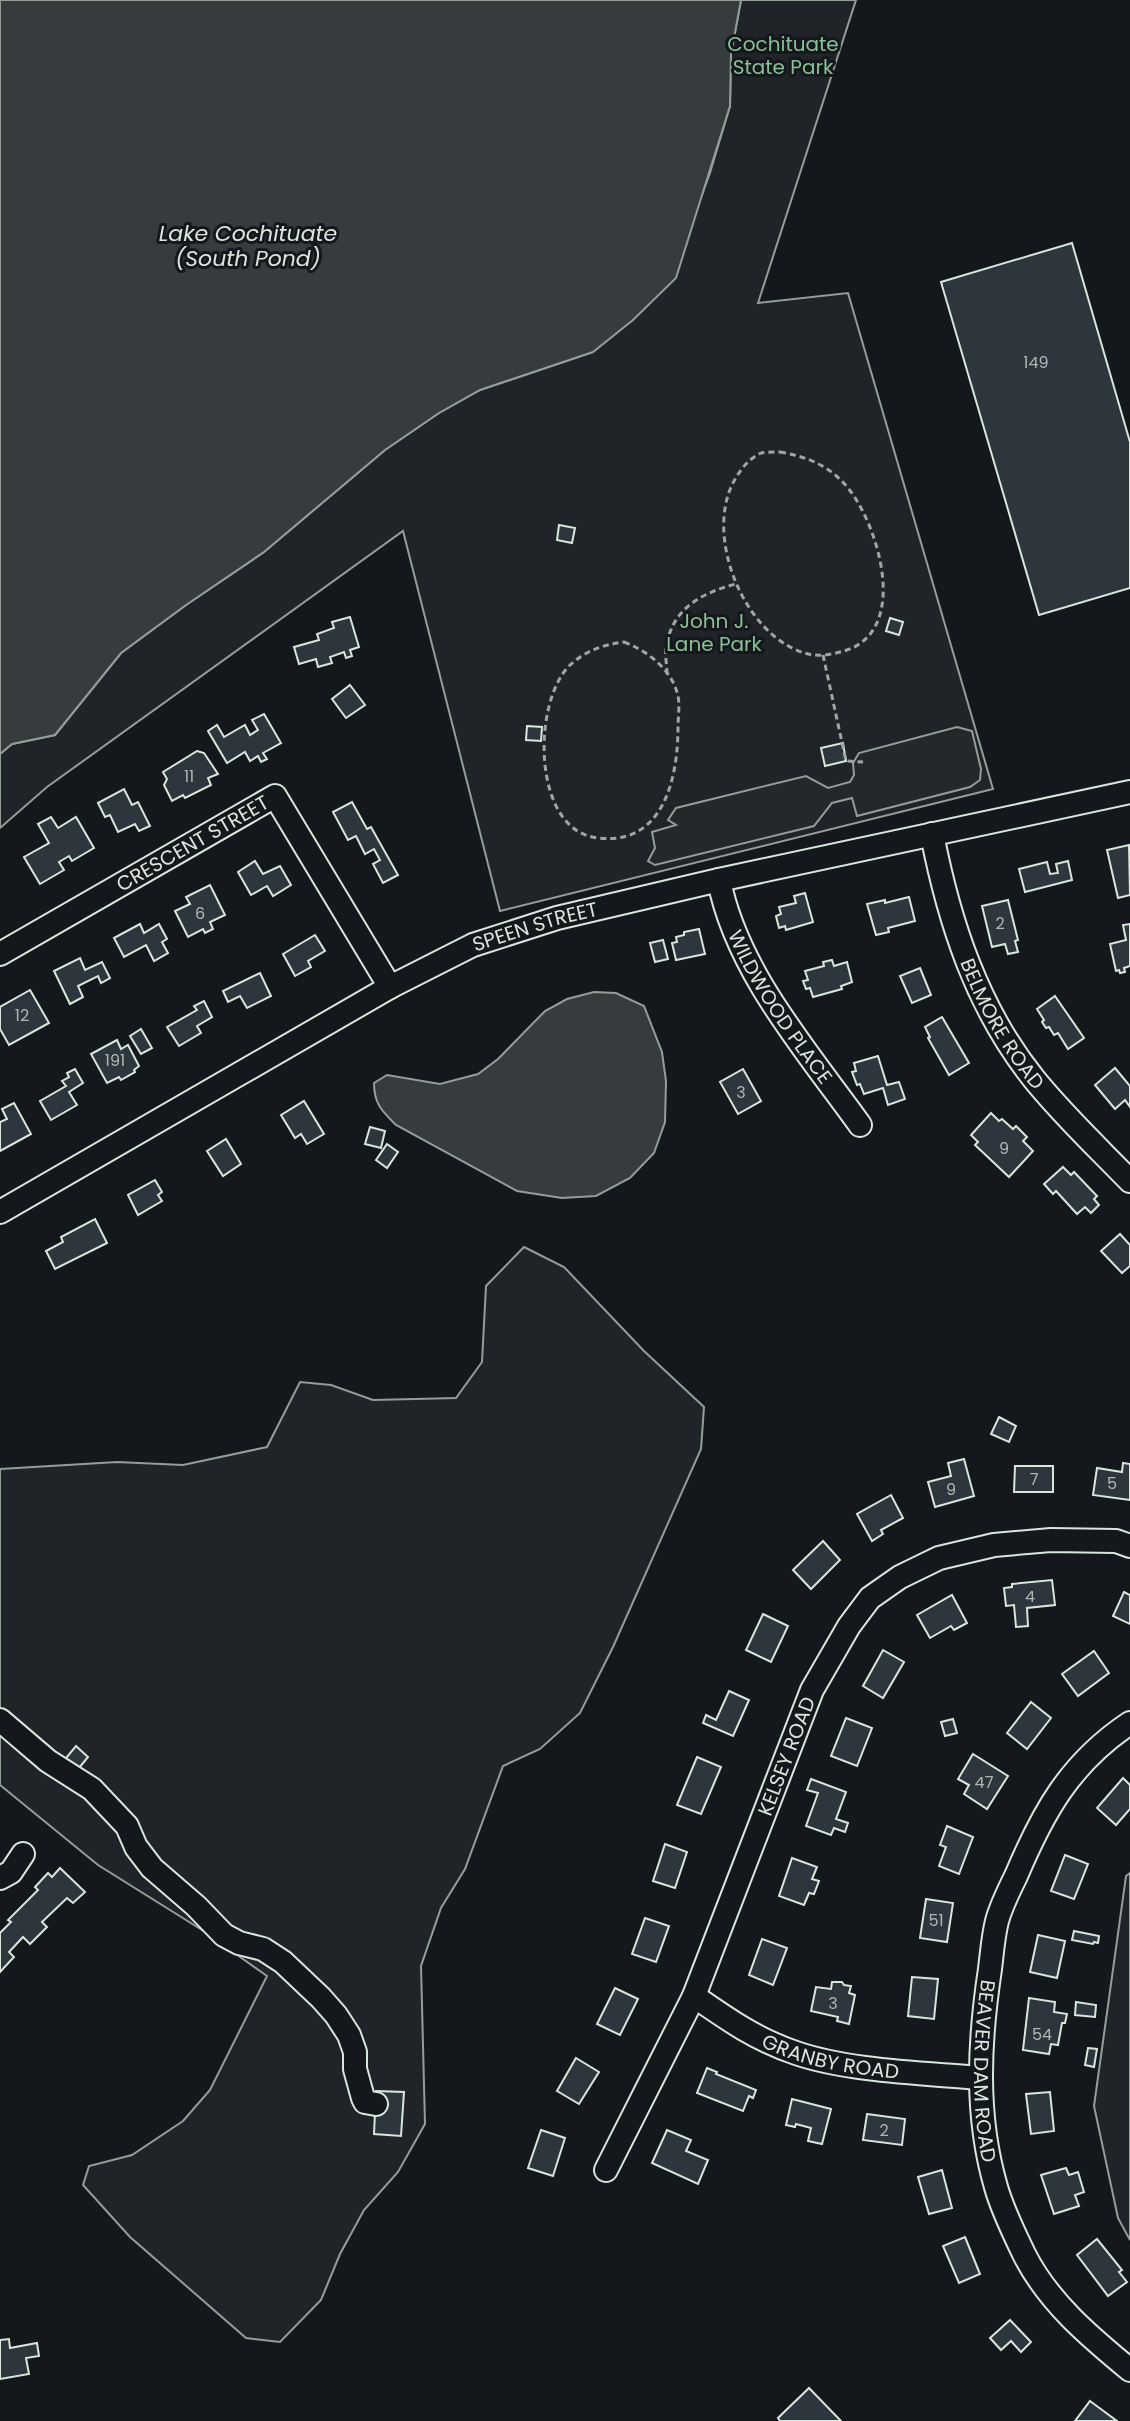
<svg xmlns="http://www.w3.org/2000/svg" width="1130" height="2421" font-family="Poppins,sans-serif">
<rect width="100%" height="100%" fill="#14181c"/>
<!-- green -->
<g fill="#202428" stroke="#939e99" stroke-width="2">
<polygon points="741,0 856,0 758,303 848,293 993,789 500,911 403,531 47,787 0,828 0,754 12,744 55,735 121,653 186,605 264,552 385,450 439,413 480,390 593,352 693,219 710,173 730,106 731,54"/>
<polygon points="524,1247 564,1267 644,1351 704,1407 701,1449 613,1647 580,1713 540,1749 503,1766 465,1869 441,1908 421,1966 425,2124 398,2172 364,2210 340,2254 321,2300 280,2342 246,2338 130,2237 83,2185 89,2166 132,2155 183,2121 210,2090 267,1976 202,1930 98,1865 0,1785 0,1469 117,1462 183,1465 267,1447 300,1382 331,1385 373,1400 456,1398 482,1362 486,1286"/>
<polygon points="1130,1873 1130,2240 1118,2218 1094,2106 1126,1876"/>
</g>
<!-- parking -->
<polygon fill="#24282b" stroke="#939e99" stroke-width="2" points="957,727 972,731 981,769 980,780 970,787 857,816 852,798 832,803 814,826 655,865 648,861 655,848 652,832 676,825 668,820 676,808 806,776 828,788 850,782 854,775 853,763 859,753"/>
<!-- water -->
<g fill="#363b3e" stroke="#939e99" stroke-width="2">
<polygon points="0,0 741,0 731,54 730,106 676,278 633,320 593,352 480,390 439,413 385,450 264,552 186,605 121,653 55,735 12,744 0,754"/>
<path d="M594 992 616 993 644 1006 662 1052 666 1081 665 1122 654 1153 630 1178 596 1196 562 1198 517 1191 396 1125C382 1111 374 1104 374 1083L387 1075 440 1084 478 1074 498 1059 545 1011 567 999Z"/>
</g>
<!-- building -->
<g fill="#2c363c" stroke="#d8e6dc" stroke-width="2">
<polygon points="1072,243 1130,442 1130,588 1039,615 941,282"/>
<polygon points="559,525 575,528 572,543 557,540"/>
<polygon points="350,617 359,647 350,650 352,656 346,658 344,652 330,657 332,663 318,667 316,659 299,664 294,647 319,640 317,634 334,628 332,622"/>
<polygon points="890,618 903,622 899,635 886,631"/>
<polygon points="350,685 365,705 346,718 332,699"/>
<polygon points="264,714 281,743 263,753 267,759 261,762 258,756 250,761 245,752 227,763 208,731 217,725 224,737 245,725 250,735 258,730 252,720"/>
<polygon points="527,726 542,727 541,741 526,740"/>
<polygon points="843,743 846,761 825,766 821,748"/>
<polygon points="197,751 204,753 218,774 208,778 211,785 185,798 183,795 172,801 164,785 167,779 163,772"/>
<polygon points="124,789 132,805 138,802 150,826 139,831 135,824 118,832 110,815 105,817 98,803"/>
<polygon points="352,802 367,829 371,827 398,875 383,883 373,864 380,860 374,849 365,854 356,836 348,840 333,812"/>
<polygon points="51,817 58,828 76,817 94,848 72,861 69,856 59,862 64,870 40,884 24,857 49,843 38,824"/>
<polygon points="1129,845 1130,895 1118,898 1107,850"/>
<polygon points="255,861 263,874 280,866 291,885 273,896 267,886 251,895 238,872"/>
<polygon points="1068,861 1072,880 1025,892 1019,869 1047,862 1050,874 1058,873 1056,864"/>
<polygon points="210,885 225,915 210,922 213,929 205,933 203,929 188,937 175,911 190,904 186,897"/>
<polygon points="805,893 813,922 786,930 785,926 779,928 776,916 781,914 779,907 796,903 794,896"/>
<polygon points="909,897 915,921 888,928 889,932 876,935 867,904 885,900 885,903"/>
<polygon points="1008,900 1018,940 1015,941 1018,952 1008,954 1005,944 992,947 982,906"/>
<polygon points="140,924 144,933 159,924 167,939 162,942 168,953 154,961 146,945 124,957 114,938"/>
<polygon points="1130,924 1130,966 1124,968 1125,972 1120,973 1119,970 1116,971 1110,944 1126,940 1123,925"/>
<polygon points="699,929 705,954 676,960 672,943 677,942 676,937 684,935 684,932"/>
<polygon points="315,935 325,951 308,961 311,967 295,976 283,954"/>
<polygon points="663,940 668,959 655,962 650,943"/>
<polygon points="80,958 85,970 102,962 110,978 101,983 98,976 78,986 83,997 70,1004 54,971"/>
<polygon points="832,960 834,966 847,962 852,982 841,986 842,989 813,997 810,988 806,989 803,981 808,980 805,971 824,966 823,962"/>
<polygon points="920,968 931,995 912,1003 900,976"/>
<polygon points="260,973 271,996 247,1008 240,996 228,1002 223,991"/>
<polygon points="30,990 49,1023 9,1045 0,1029 0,1007"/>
<polygon points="1055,996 1084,1038 1068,1049 1058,1033 1054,1035 1049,1027 1046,1028 1042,1022 1044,1020 1037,1009"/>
<polygon points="204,1001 212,1017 197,1026 201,1033 179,1046 167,1027 197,1010 194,1006"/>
<polygon points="942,1017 969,1063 949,1075 928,1038 930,1037 925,1027"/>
<polygon points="141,1029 152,1048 141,1054 130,1036"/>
<polygon points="117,1040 121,1049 128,1045 139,1066 134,1070 135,1072 121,1080 119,1077 107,1083 91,1054"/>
<polygon points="878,1056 887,1085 899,1082 905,1099 888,1105 883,1088 864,1094 860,1084 857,1085 852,1072 856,1071 854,1063"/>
<polygon points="1115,1068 1130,1086 1130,1107 1125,1100 1115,1109 1095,1085"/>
<polygon points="75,1069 83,1083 69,1092 77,1105 51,1120 40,1101 66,1086 62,1081 69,1077 67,1073"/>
<polygon points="743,1069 761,1101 738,1114 720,1082"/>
<polygon points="304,1101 324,1134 307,1144 301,1134 295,1138 281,1115"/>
<polygon points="14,1103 31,1134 0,1151 0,1122 7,1119 2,1109"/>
<polygon points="991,1113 999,1121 1002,1119 1013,1129 1016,1126 1027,1137 1023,1141 1033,1151 1009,1177 975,1145 978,1142 971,1135"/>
<polygon points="370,1127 385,1131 381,1148 365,1144"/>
<polygon points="226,1139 241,1164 223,1176 207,1151"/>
<polygon points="387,1144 398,1152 387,1168 376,1160"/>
<polygon points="1063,1167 1071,1175 1074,1172 1097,1196 1094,1199 1099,1205 1091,1213 1085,1207 1077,1214 1056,1191 1053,1194 1044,1184"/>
<polygon points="155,1180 162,1192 158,1195 162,1201 138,1215 128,1195"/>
<polygon points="95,1219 107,1243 55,1269 46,1251 63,1242 61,1237"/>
<polygon points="1120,1234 1130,1245 1130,1266 1122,1273 1101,1251"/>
<polygon points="999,1417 1016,1426 1009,1442 991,1434"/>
<polygon points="964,1459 974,1496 935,1507 928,1482 951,1476 948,1463"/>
<polygon points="1123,1463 1130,1464 1130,1500 1093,1495 1097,1468 1122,1472"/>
<polygon points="1015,1466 1053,1466 1053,1492 1014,1492"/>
<polygon points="891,1495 903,1518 881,1530 883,1534 872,1541 857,1514"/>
<polygon points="823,1541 840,1560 811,1589 793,1570"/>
<polygon points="1052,1580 1055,1605 1027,1608 1028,1626 1016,1627 1014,1605 1006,1606 1004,1588 1012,1587 1012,1584"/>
<polygon points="1124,1592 1130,1595 1130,1624 1113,1616"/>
<polygon points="952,1595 967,1623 954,1630 951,1626 930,1638 917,1615"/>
<polygon points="763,1614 788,1626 771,1662 746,1650"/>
<polygon points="883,1650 904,1662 883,1698 863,1686"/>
<polygon points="1094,1651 1109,1673 1078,1696 1062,1674"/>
<polygon points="729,1691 749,1700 733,1736 703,1723 706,1715 716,1720"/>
<polygon points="1031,1702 1051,1718 1027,1749 1007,1733"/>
<polygon points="846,1718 872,1728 857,1766 831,1756"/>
<polygon points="953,1719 957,1733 945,1736 941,1722"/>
<polygon points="76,1746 88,1757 79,1768 66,1758"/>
<polygon points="973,1754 1008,1776 987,1809 964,1794 969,1785 958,1779"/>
<polygon points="697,1757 721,1767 701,1814 677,1805"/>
<polygon points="1123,1778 1130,1785 1130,1809 1116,1825 1097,1808"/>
<polygon points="811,1779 846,1792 836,1819 848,1823 845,1832 834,1828 831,1835 806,1826 818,1793 807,1790"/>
<polygon points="947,1826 973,1837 959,1874 939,1866 946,1847 940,1845"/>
<polygon points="665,1844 687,1852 675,1888 653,1881"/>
<polygon points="1065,1855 1088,1864 1074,1899 1051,1891"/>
<polygon points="792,1858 817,1867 812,1879 819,1881 814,1894 809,1893 804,1905 779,1896"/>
<polygon points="60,1868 85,1892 73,1903 67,1898 42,1922 47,1927 30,1944 23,1937 9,1952 14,1957 0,1972 0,1933 11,1922 8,1920 38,1890 35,1887 48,1873 52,1877"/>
<polygon points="926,1899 953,1903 947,1942 920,1938"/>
<polygon points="645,1918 669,1926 656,1962 632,1954"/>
<polygon points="1074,1931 1099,1936 1098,1943 1094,1942 1093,1944 1072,1940"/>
<polygon points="1038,1935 1065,1941 1057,1978 1030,1972"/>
<polygon points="762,1939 787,1948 773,1985 749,1975"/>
<polygon points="912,1977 938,1979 934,2019 908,2016"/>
<polygon points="832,1982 842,1982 844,1985 851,1986 849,1993 855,1995 849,2024 837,2021 838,2017 811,2011 816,1987 831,1989"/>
<polygon points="615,1988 638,1999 620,2035 597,2024"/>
<polygon points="1029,1998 1055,2002 1054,2012 1067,2014 1065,2023 1062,2023 1058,2045 1051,2044 1049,2054 1023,2050"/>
<polygon points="1076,2002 1096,2005 1095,2017 1075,2015"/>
<polygon points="1088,2048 1097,2049 1094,2067 1085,2065"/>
<polygon points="576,2058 599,2072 579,2104 557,2091"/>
<polygon points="707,2068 717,2072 716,2074 756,2090 753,2098 749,2096 743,2111 697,2093"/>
<polygon points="376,2091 404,2092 401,2136 374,2134"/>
<polygon points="1050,2092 1054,2131 1031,2134 1026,2094"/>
<polygon points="792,2099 831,2109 822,2144 808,2141 811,2128 796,2124 795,2127 786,2125"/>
<polygon points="867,2114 905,2119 902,2145 863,2140"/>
<polygon points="541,2130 565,2138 553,2176 528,2168"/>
<polygon points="667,2130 691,2140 686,2151 708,2160 698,2184 652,2163"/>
<polygon points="1066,2168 1069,2175 1078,2172 1084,2192 1075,2195 1079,2206 1054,2214 1041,2175"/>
<polygon points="942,2170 952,2208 929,2214 918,2177"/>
<polygon points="965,2237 980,2274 959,2283 943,2246"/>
<polygon points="1097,2239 1122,2270 1119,2272 1127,2282 1108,2296 1077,2255"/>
<polygon points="1010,2320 1031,2342 1021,2352 1011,2341 1001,2350 990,2338"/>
<polygon points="9,2339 10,2348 37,2343 39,2356 26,2358 29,2374 0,2379 0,2340"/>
<polygon points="809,2388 841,2421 780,2421 778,2418"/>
<polygon points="1090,2401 1117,2421 1075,2421"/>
</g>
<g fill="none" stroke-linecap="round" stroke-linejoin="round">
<defs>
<g id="minor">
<path id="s1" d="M932 834C949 922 977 1008 1034 1079 1063 1115 1098 1148 1130 1181"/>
<path id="s2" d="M719 880C736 970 807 1051 860 1125"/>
<path id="s3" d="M0 954 275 796 390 987"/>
<path id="s4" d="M0 1212 390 987 473 945 557 918 719 880 1130 792"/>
<polyline points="0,1720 48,1761 92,1789 127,1826 136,1847 152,1868 196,1906 224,1935 239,1943 263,1949 283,1962 321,1998 336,2015 349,2035 355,2052 355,2069 363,2098 365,2102 376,2104"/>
<path id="s5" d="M1130 1723C1070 1763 1043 1812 1016 1876 1009 1890 1001 1906 997 1921 993 1937 992 1953 990 1969 979 2042 975 2115 996 2187 1002 2209 1014 2233 1024 2254 1048 2302 1090 2337 1130 2370"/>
<polyline points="0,1878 11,1872 23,1854"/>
<path id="s6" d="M694 1996C727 2019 757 2040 796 2053 848 2071 923 2073 979 2078"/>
<path id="s7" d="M606 2170 694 1996 812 1690 849 1626 870 1598 900 1577 939 1558 994 1545 1051 1540 1116 1541 1130 1546"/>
</g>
</defs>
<!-- minor casing -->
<use href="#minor" stroke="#d8e6dc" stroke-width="26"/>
<!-- path -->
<g stroke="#9da8a2" stroke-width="3" stroke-dasharray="6 4" stroke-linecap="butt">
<path d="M780 452C809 457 833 467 851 492 880 531 909 632 844 651 833 654 820 657 808 654 743 638 699 528 739 473 744 465 752 457 761 453 767 452 774 452 780 452Z"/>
<path d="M624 642C647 651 672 669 678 696 680 705 678 717 678 727 678 777 664 846 598 838 532 831 532 704 569 666 585 651 602 645 624 642Z"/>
<polyline points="823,655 846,761 863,762"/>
<path d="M667 674C667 666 665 657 666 649 671 609 701 593 736 584"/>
</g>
<!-- minor -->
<use href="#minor" stroke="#14181c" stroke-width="22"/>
</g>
<g text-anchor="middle" stroke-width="6" stroke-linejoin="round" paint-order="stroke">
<!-- number labels -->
<g font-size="16" fill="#adbab4">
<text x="1036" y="368">149</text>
<text x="189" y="782">11</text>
<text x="200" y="919">6</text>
<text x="1000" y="929">2</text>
<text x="22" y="1021">12</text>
<text x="115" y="1066">191</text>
<text x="741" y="1098">3</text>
<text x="1004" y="1154">9</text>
<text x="1034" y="1485">7</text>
<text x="1112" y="1489">5</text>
<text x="951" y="1495">9</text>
<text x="1030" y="1602">4</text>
<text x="984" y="1788">47</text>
<text x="936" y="1926">51</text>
<text x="833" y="2009">3</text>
<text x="1042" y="2040">54</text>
<text x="884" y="2136">2</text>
</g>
<!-- park labels -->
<g font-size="20" fill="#8ac095" stroke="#14181c">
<text x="783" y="51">Cochituate<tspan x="783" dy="23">State Park</tspan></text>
<text x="714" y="628">John J.<tspan x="714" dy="23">Lane Park</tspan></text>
</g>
<!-- street labels -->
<g font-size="20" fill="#d8e6dc" stroke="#14181c">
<text dy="7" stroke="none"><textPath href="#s3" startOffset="222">CRESCENT STREET</textPath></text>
<text dy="7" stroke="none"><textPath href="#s4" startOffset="608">SPEEN STREET</textPath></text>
<text dy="7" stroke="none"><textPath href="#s2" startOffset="142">WILDWOOD PLACE</textPath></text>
<text dy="7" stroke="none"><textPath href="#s1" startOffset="204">BELMORE ROAD</textPath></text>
<text dy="7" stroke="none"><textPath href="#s7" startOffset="452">KELSEY ROAD</textPath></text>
<text dy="7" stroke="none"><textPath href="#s6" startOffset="152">GRANBY ROAD</textPath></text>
<text dy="7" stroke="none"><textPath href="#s5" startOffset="394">BEAVER DAM ROAD</textPath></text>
</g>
<!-- water labels -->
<g font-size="22" font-style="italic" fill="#d8e6dc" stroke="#14181c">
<text x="248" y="241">Lake Cochituate<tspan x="248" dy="25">(South Pond)</tspan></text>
</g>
</g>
</svg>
